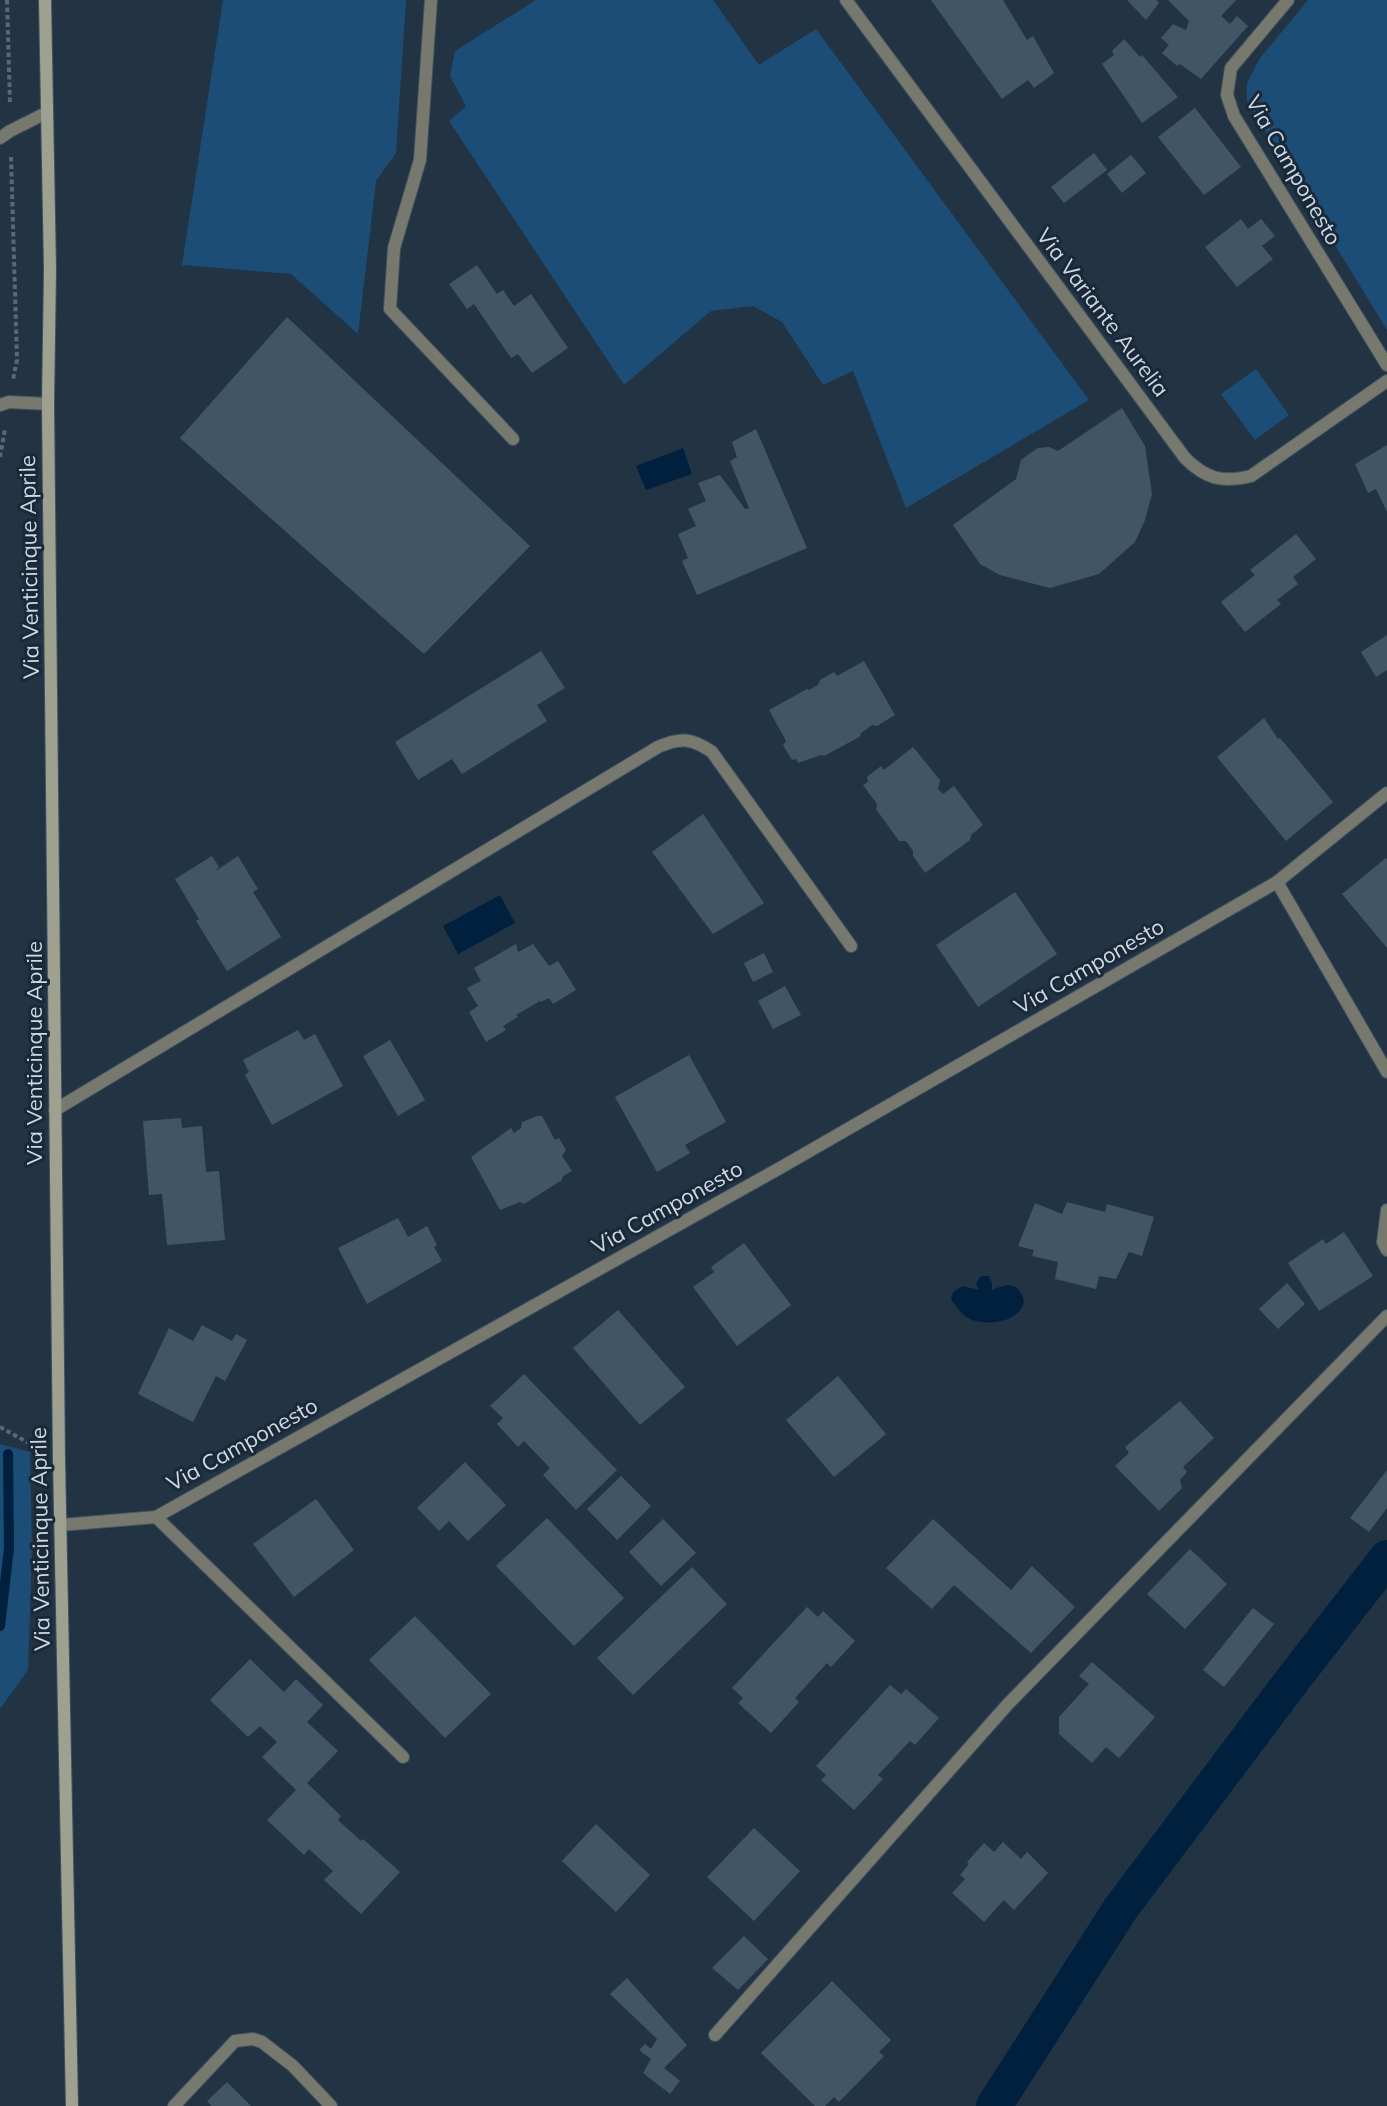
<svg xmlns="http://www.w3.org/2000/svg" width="1387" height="2106" font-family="Mulish,sans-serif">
<rect width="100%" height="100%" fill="#223444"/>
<!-- green -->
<g fill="#1b4d77">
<polygon points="223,0 406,0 396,153 376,181 358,334 291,274 182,265"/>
<polygon points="536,0 713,0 759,65 816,29 1089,400 906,508 853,371 823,385 782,322 753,306 711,311 624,385 449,121 466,106 450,76 455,51"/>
<polygon points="1308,0 1387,0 1387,330 1247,101 1247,83 1260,58"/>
<polygon points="1256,369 1289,415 1255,440 1221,394"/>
<polygon points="0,1444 30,1452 32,1550 28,1670 0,1709"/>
</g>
<!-- water -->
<g fill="#00203e">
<polygon points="683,448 692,474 646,490 636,466"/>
<polygon points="500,895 515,923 458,954 443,926"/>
<path d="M981 1276H989L992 1283V1290C1002 1286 1013 1281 1020 1292 1023 1296 1025 1300 1023 1305 1017 1323 985 1326 970 1319 961 1315 956 1306 951 1299L953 1292 963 1286 979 1290 976 1283Z"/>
</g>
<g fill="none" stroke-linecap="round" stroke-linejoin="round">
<!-- stream -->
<polyline stroke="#00203e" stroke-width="10" points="0,1626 9,1548 8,1454"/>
<!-- canal -->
<polyline stroke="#00203e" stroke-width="36" points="994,2106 1121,1908 1294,1678 1387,1558"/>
</g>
<!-- building -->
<g fill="#425567">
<polygon points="931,0 1003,0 1027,40 1033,36 1054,73 1034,88 1028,80 1002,99"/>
<polygon points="1127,0 1156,0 1159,3 1146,20"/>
<polygon points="1168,0 1236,0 1221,16 1230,24 1237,16 1248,26 1201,79 1180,64 1177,66 1162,53 1169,45 1161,38 1173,24 1186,30 1189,21"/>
<polygon points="1124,39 1140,57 1142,55 1178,97 1142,123 1102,64 1114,55 1112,51"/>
<polygon points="1195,108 1241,167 1204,195 1158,137"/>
<polygon points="1094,153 1107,170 1064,203 1051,187"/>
<polygon points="1131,155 1146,173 1122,193 1107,174"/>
<polygon points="1241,219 1248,229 1261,219 1275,236 1262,246 1273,259 1237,287 1205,247"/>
<polygon points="477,265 497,294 503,290 514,306 531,294 568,348 532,373 518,354 511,358 474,304 467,309 449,284"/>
<polygon points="287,317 530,546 424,654 180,438"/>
<polygon points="1122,408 1145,446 1152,494 1145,520 1135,542 1099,574 1050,588 1000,575 980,564 953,525 1016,479 1021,460 1029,454 1038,448 1049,447 1058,451"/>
<polygon points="756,429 807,548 697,595 682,561 688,558 678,534 696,526 688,509 706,501 698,483 720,475 745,509 749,508 730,461 737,457 732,442"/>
<polygon points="1387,445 1387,512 1376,489 1368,493 1355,464"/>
<polygon points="1296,534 1316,559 1293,577 1298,584 1277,600 1281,604 1245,632 1221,602 1255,575 1250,570"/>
<polygon points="1387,635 1387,670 1376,677 1361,652"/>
<polygon points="541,651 565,688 537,705 547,721 462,774 452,759 418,780 395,742"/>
<polygon points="864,661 895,715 877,726 872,725 860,734 861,736 824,756 821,755 798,763 796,759 792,760 783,745 786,741 769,710 807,689 809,690 818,685 820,680 834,672 837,676"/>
<polygon points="1264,718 1278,739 1280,738 1286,745 1333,802 1286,841 1217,757"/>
<polygon points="913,747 940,780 938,789 943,794 954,786 983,825 971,835 970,840 925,873 913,856 913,851 906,841 899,841 876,809 877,804 863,785 868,782 867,777 881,766 884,770"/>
<polygon points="703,814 764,903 713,934 652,852"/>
<polygon points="212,856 219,867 214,872 238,856 258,889 253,892 281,937 227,971 196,921 199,919 175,879"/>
<polygon points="1386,858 1387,859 1387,948 1342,894"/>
<polygon points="1015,892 1057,954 978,1007 936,945"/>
<polygon points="516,944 518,952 533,944 549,966 558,961 576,990 553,1004 549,998 541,1002 540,1001 516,1015 518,1017 503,1026 506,1030 486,1042 469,1012 478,1006 467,988 481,981 474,968"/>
<polygon points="764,953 773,972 753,982 744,963"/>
<polygon points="785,986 801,1015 773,1029 758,1001"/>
<polygon points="298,1030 304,1040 315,1034 343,1086 272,1125 245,1075 249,1072 243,1060"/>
<polygon points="390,1040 425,1100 398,1116 363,1056"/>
<polygon points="689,1055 726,1122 685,1145 690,1153 657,1172 615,1097"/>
<polygon points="537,1116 542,1116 555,1140 559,1138 566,1150 562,1156 572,1171 563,1176 562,1180 524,1204 520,1202 500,1210 471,1157 511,1128 514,1133 521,1128 522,1122"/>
<polygon points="181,1118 182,1128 202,1126 206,1172 219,1171 225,1240 167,1245 162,1194 149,1195 143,1121"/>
<polygon points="1067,1202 1105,1212 1107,1204 1154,1217 1142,1256 1129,1252 1116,1279 1099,1276 1096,1289 1055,1279 1058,1262 1032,1256 1034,1250 1018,1246 1035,1203 1062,1214"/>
<polygon points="398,1218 408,1237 427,1226 437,1245 434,1247 442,1261 367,1304 338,1248"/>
<polygon points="1344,1232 1373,1276 1319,1311 1288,1263 1323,1239 1326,1244"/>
<polygon points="744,1243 791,1305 737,1346 693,1287 714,1272 711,1267"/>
<polygon points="1287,1283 1305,1304 1278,1329 1259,1309"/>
<polygon points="618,1310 685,1387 640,1425 573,1348"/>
<polygon points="202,1325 232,1341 236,1334 247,1340 225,1381 216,1376 193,1422 138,1394 169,1328 193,1341"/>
<polygon points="524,1374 617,1470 576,1510 543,1475 550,1468 524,1441 518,1447 497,1424 503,1418 490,1406"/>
<polygon points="838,1376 886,1434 834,1477 786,1420"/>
<polygon points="1180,1401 1214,1438 1183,1467 1187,1472 1180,1480 1182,1488 1159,1511 1115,1466 1129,1453 1125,1447"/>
<polygon points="465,1462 506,1505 468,1541 449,1521 439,1531 417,1508"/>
<polygon points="1387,1470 1387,1508 1369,1532 1350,1518"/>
<polygon points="621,1476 651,1506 617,1540 587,1509"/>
<polygon points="316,1499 354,1550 294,1597 253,1544"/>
<polygon points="547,1518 624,1598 574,1646 496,1566"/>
<polygon points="663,1519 696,1553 661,1586 629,1552"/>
<polygon points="933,1519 1011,1590 1032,1566 1075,1607 1031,1653 954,1585 932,1609 886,1568"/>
<polygon points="1190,1549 1227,1584 1185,1629 1147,1594"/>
<polygon points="692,1567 727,1604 633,1695 597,1658"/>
<polygon points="807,1607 818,1617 823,1611 855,1641 831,1667 827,1663 795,1698 799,1702 771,1733 738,1703 743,1698 732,1688"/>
<polygon points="1253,1608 1274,1624 1224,1687 1203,1670"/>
<polygon points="415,1616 491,1694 445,1738 369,1660"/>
<polygon points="250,1659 284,1692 296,1679 323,1705 307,1722 338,1751 307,1783 341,1816 338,1820 361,1841 363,1839 400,1872 361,1914 324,1880 333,1871 309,1849 304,1855 267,1820 296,1790 262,1757 277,1742 260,1726 248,1737 210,1700"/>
<polygon points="1092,1662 1155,1717 1119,1758 1106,1747 1092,1763 1059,1734 1059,1717 1089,1684 1079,1676"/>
<polygon points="890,1685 901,1694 906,1689 939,1718 915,1745 910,1741 878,1775 883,1779 854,1810 821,1780 826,1775 816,1766"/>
<polygon points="596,1824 650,1875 616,1912 562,1861"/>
<polygon points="754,1828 800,1871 754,1921 707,1877"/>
<polygon points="1003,1842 1021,1859 1027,1852 1048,1873 1014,1910 1004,1900 984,1922 952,1893 965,1879 960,1875 969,1864 967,1862 984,1843 994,1852"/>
<polygon points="744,1936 768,1959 738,1990 712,1968"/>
<polygon points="627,1978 687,2045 664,2068 680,2081 670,2094 643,2073 651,2059 639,2050 645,2044 651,2049 657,2039 610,1994"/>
<polygon points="832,1981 891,2040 879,2052 884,2056 839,2102 834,2097 825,2106 815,2106 761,2053"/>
<polygon points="227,2082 251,2106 211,2106 207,2101"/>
</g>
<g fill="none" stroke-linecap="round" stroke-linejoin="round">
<defs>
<g id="lane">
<polyline points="0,138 10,131 46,113"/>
<polyline points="0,405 9,402 48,404"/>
<polyline points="156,1517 403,1757"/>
</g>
<g id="street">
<polyline points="431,0 420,160 394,248 390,309 513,439"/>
<path d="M846 0 1185 458C1206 479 1222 483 1251 476L1387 381"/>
<polyline points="1288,0 1231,68 1227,95 1234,116 1387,365"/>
<polyline points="1387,793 1277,882 1387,1072"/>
<path d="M55 1110 658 747C680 737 692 738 712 752L851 946"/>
<polyline points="1387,1210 1383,1242 1387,1250"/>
<polyline points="61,1525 156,1517 780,1168 1277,882"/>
<polyline points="715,2035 1008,1704 1387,1316"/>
<polyline points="174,2106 235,2041 253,2039 262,2042 293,2066 331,2106"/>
</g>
<polyline id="secondary" points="45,0 50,270 48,404 59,1460 72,2106"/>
</defs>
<!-- lane casing -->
<use href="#lane" stroke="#415261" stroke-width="14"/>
<!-- street casing -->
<use href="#street" stroke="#415261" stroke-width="14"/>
<!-- secondary casing -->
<use href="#secondary" stroke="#415261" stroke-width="14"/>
<!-- path -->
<g stroke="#586876" stroke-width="4" stroke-dasharray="4.5 3" stroke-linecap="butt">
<polyline points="7,0 10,104"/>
<polyline points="11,157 17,360 13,380"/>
<polyline points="0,457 5,429"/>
<polyline points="0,1427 36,1447"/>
</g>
<!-- lane -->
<use href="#lane" stroke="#77796e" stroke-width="12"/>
<!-- street -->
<use href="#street" stroke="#77796e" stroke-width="12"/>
<!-- secondary -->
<use href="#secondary" stroke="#9ea18f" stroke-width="12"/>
</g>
<g text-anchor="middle" stroke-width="6" stroke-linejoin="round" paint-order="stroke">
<!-- street labels -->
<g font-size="22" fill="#cfd9e4" stroke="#192939">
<text transform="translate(1294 170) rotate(60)" y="8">Via Camponesto</text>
<text transform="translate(1103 312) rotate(53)" y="8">Via Variante Aurelia</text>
<text transform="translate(29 567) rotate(-91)" y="8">Via Venticinque Aprile</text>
<text transform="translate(1089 966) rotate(-30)" y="8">Via Camponesto</text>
<text transform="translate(34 1053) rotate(-90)" y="8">Via Venticinque Aprile</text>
<text transform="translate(667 1207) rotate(-29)" y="8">Via Camponesto</text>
<text transform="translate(242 1444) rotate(-29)" y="8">Via Camponesto</text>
<text transform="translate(40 1539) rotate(-91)" y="8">Via Venticinque Aprile</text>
</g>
</g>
</svg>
